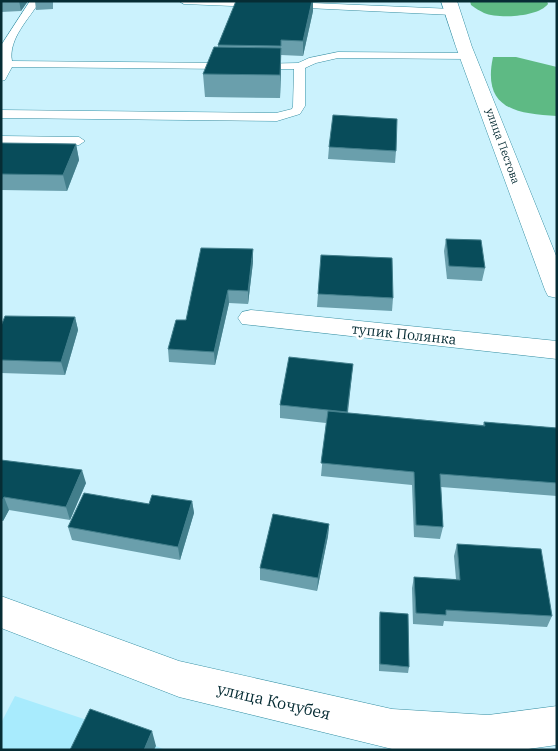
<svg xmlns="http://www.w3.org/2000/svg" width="558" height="751" font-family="'IBM Plex Serif',serif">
<rect width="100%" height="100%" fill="#cbf2fd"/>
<!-- built -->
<polygon fill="#a8ebfd" points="15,696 96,723 166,750 1,750 1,723"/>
<!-- forest -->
<g fill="#5eba84">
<path d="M470 1H547L548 4C538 17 499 19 484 13 480 11 475 8 471 5Z"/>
<path d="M493 57H516L557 67V116C515 114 482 108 493 57Z"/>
</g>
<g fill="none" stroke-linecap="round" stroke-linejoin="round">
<defs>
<g id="service">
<path d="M30 1H40C29 19 8 39 12 61L229 63 235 66 229 69 12 67 5 80 1 81 2 44Z"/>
<polygon points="179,1 259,1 263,4 258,7 184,4"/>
<polygon points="289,2 453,9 458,12 453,15 286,7 284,5"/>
<polygon points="338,52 468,53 473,56 468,59 338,58 316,63 305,68 305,106 300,114 277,121 1,118 1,110 276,113 292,109 293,106 294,69 258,69 254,68 252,66 254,64 298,63 309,58"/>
<polygon points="1,136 79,137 85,141 79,145 1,144"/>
</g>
<g id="minor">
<polygon points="441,1 457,1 472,47 557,258 557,298 548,296 545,290 456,47"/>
<polygon points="251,310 557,341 557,359 242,324 238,318 242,312"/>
<polygon points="1,596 179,661 392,709 488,715 557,706 557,745 521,750 392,749 179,697 1,628"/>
</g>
</defs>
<!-- service casing -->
<use href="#service" stroke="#3890a4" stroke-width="1"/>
<!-- minor casing -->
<use href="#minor" stroke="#3890a4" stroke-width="1"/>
<!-- service -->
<use href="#service" fill="#fff" fill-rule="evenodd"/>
<!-- minor -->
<use href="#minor" fill="#fff" fill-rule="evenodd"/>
</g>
<!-- wall -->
<g fill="#6a9fac">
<polygon points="1,1 28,1 21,11 1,12"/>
<polygon points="35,1 53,1 53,9 36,10"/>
<polygon points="236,1 315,1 313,1 313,11 303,56 281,55 280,98 205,97 203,74 218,47 218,45"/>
<polygon points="1,143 76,144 79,160 67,191 1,190"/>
<polygon points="329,147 396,151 395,163 328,159"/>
<polygon points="446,239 485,268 482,281 447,279 444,251"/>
<polygon points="253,262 248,304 229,303 215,365 169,362 168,349"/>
<polygon points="318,294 393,298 392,311 317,307"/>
<polygon points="75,317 78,330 65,375 1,373 1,326"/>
<polygon points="353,364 348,413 483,425 484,422 557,428 557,496 441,487 443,527 440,539 414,537 412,485 321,476 326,423 280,418 280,405"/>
<polygon points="1,460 86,483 70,520 9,510 3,521 1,521"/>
<polygon points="192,501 194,513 180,560 72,540 68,527 149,504"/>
<polygon points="329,524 328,536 317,591 260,580 260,568"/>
<polygon points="457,544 552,616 547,627 444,621 443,626 413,624 412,588 414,577 456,579 454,556"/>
<polygon points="380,612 409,667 408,673 379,671 379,618"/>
</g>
<!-- shaded-wall -->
<g fill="#427e8b">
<polygon points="19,1 28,1 21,11"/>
<polygon points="312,1 313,1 313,11 303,56 303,41"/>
<polygon points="281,48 281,71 280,98 280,75"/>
<polygon points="76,144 79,160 67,191 63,175"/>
<polygon points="253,249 253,262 248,304 248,291"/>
<polygon points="228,290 229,303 215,365 214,352"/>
<polygon points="75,317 78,330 65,375 61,362"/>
<polygon points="82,470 86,483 70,520 66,507"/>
<polygon points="4,497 9,510 3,521 1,516 1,502"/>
<polygon points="192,501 194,513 180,560 178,547"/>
<polygon points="329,524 328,536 317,591 318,578"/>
<polygon points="152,731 156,746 154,750 144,750"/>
</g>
<!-- building -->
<g fill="#084c5a" stroke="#427e8b">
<polygon points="236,1 312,1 303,41 281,40 281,46 218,45"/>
<polygon points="214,47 281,48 280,75 203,74"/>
<polygon points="333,115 397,119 396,151 329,147"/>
<polygon points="1,143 76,144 63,175 1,174"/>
<polygon points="446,239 481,240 485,268 449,266"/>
<polygon points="201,248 253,249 248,291 228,290 214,352 168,349 176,320 186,320"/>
<polygon points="321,255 392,258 393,298 318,294"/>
<polygon points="5,316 75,317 61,362 1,360 1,326"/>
<polygon points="289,357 353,364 347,412 280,405"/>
<polygon points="328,411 485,426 484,422 557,428 557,483 440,474 443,527 416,525 414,472 321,463"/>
<polygon points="1,460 82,470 66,507 4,497 1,502"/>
<polygon points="84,493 149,504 152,495 192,501 178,547 68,527"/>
<polygon points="273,514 329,524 318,578 260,568"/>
<polygon points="457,544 541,549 552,616 446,610 446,615 416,613 414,577 460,580"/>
<polygon points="380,612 408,614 409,667 380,664"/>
<polygon points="90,709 152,731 144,750 70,750"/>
</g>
<g text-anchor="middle" stroke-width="5" stroke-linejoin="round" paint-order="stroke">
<!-- far-street labels -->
<g font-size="11" fill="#062c34" stroke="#fff">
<text transform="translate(503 146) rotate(70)" y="4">улица Пестова</text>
</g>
<!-- street labels -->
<g font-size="14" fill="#062c34" stroke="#fff">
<text transform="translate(404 334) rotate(6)" y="5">тупик Полянка</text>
</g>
<!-- near-street labels -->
<g font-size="16" fill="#062c34" stroke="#fff">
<text transform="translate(274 701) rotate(13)" y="6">улица Кочубея</text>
</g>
</g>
<!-- border -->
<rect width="558" height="751" fill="none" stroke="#062c34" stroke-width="5"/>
</svg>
